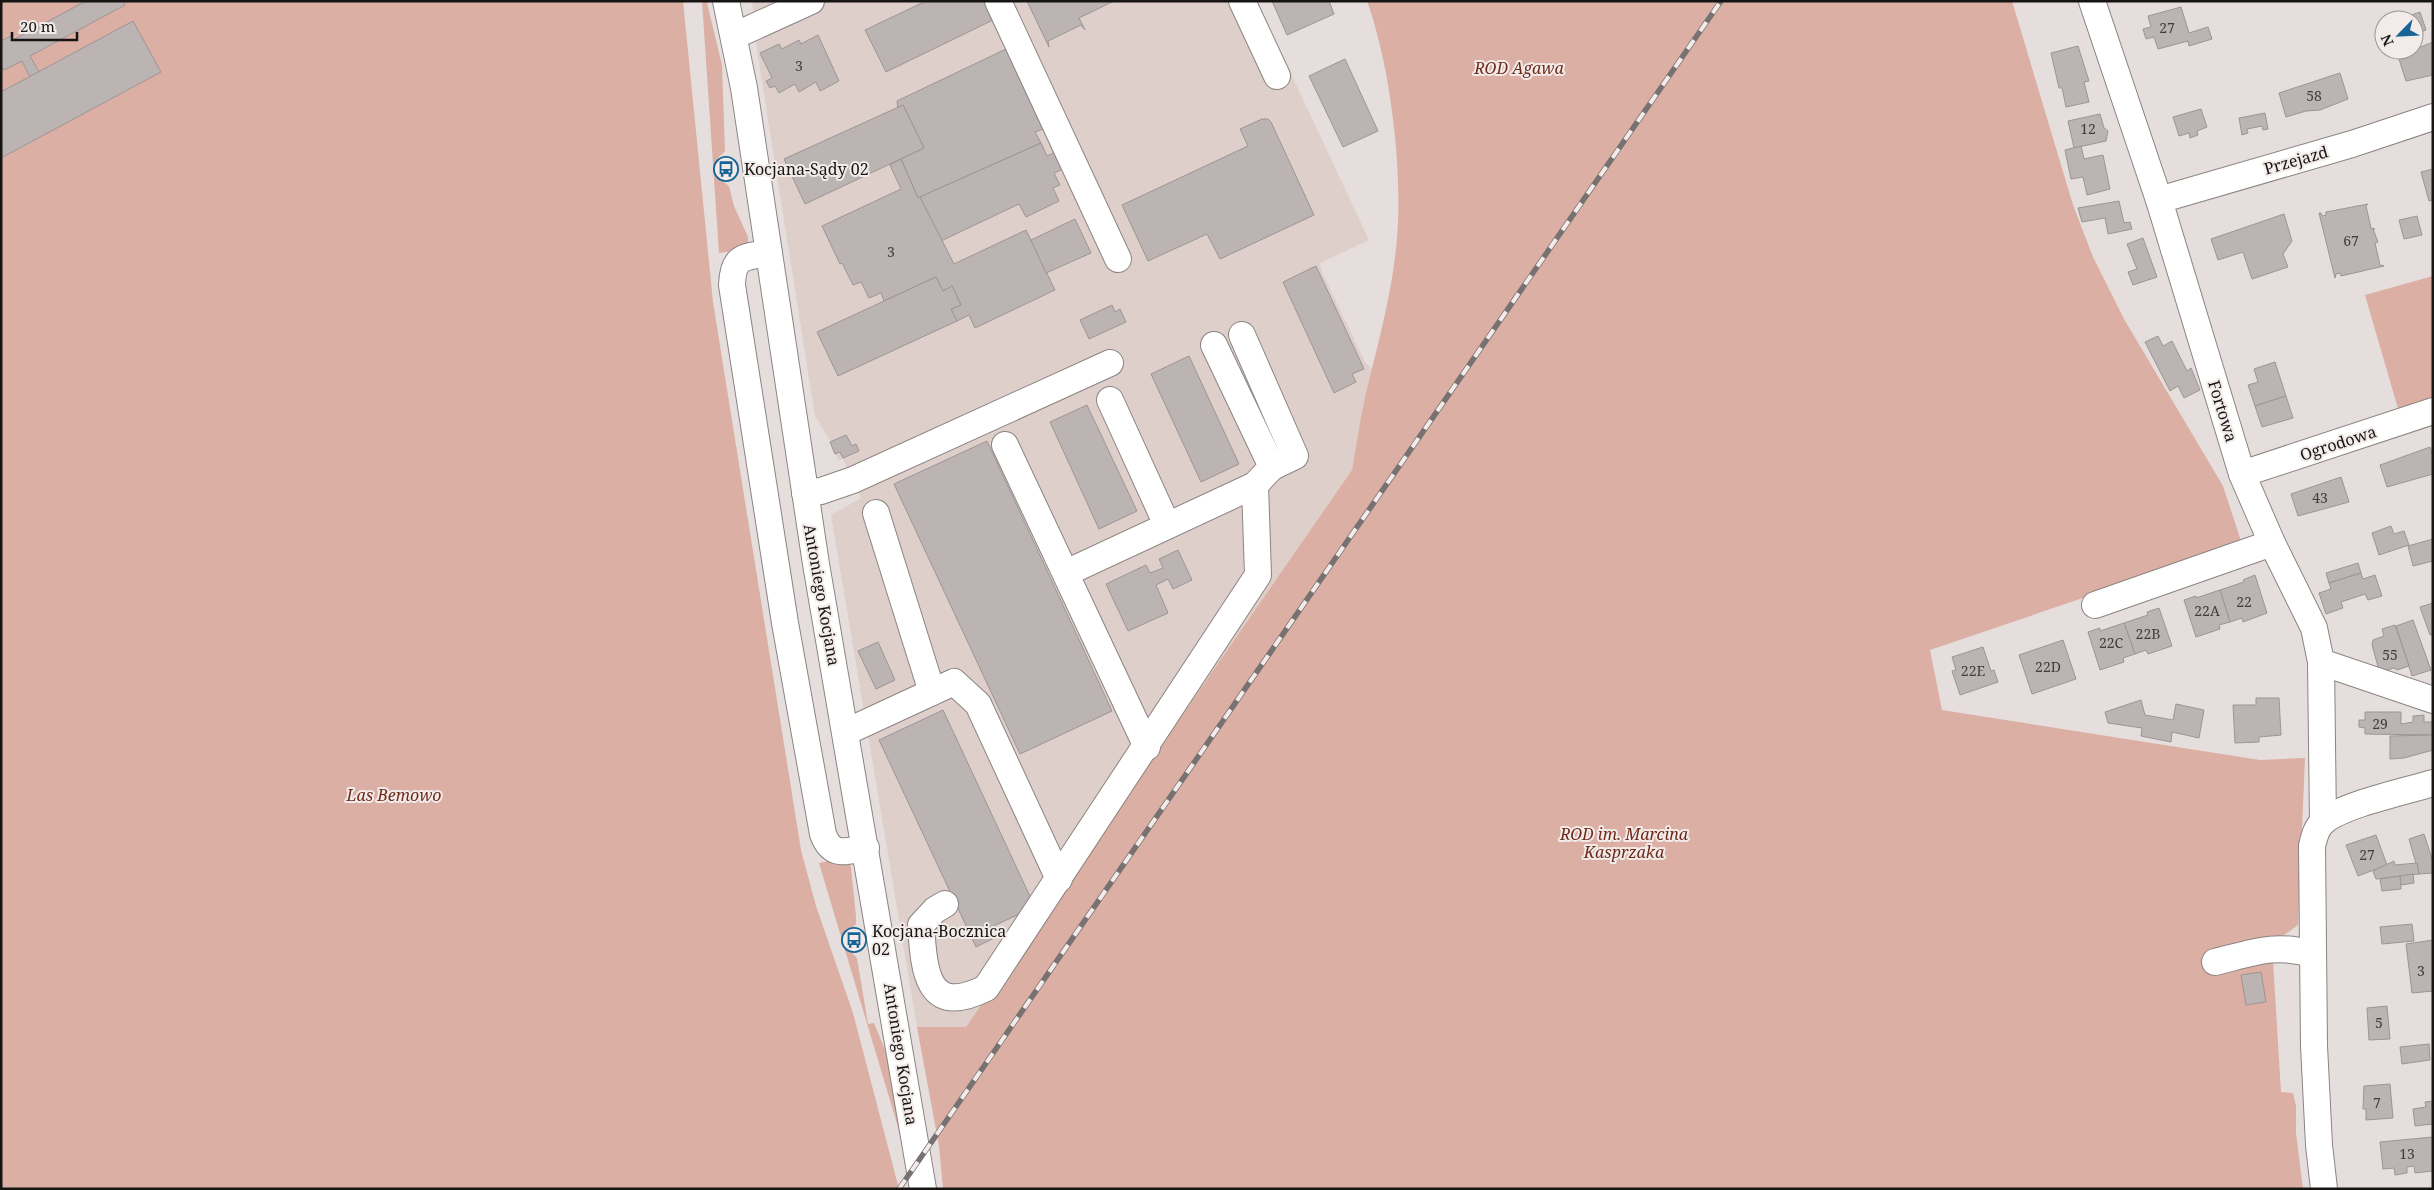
<svg xmlns="http://www.w3.org/2000/svg" width="2434" height="1190" font-family="'Noto Serif',serif">
<rect width="100%" height="100%" fill="#e5dedc"/>
<!-- built -->
<polygon fill="#dfcfcb" points="752,1 1257,1 1369,240 1320,263 1321,270 1365,362 1372,369 1352,470 966,1027 917,1027 831,515 861,498 843,459 838,460 831,442 815,416 757,50"/>
<!-- green -->
<g fill="#dbafa3">
<polygon points="1,1 683,1 713,302 801,850 816,906 853,1013 899,1189 1,1189"/>
<polygon points="702,1 712,1 707,3 722,65 725,151 718,158 721,180 729,186 734,206 748,237 748,249 719,253"/>
<path d="M1367 1H2012L2073 205 2093 257 2124 319 2223 486 2242 544 1930 650 1942 710 2260 760 2305 758 2298 925 2280 938 2273 960 2281 1092 2293 1093 2296 1106V1133L2303 1189H943L939 1146 917 1027H966L1352 470C1357 442 1361 413 1368 385 1381 332 1396 277 1398 221 1401 157 1389 62 1367 1Z"/>
<polygon points="2433,276 2433,400 2399,412 2365,295"/>
<polygon points="846,858 850,859 856,916 856,924 849,931 850,951 857,958 868,1024 874,1023 892,1067 907,1166 898,1127 819,863"/>
</g>
<!-- building -->
<g fill="#bbb4b3" stroke="#9c9594">
<polygon points="86,1 123,1 125,5 30,56 39,72 30,77 22,61 4,70 1,65 1,41 11,36 13,40"/>
<polygon points="926,1 984,1 993,20 886,72 865,30"/>
<polygon points="1027,1 1114,1 1079,18 1085,30 1081,25 1048,41 1049,47"/>
<polygon points="1272,1 1329,1 1334,14 1287,35"/>
<polygon points="2181,7 2189,33 2208,27 2212,39 2189,46 2188,41 2158,49 2154,37 2146,39 2143,29 2151,27 2148,16"/>
<polygon points="2420,12 2426,30 2414,34 2414,20 2391,20 2390,18 2402,14 2403,18"/>
<polygon points="133,21 161,72 1,158 1,92"/>
<polygon points="818,35 839,81 820,91 816,82 799,92 795,84 779,93 775,86 770,88 766,81 772,78 760,53 779,44 782,49 799,40 801,44"/>
<polygon points="2433,42 2433,75 2406,81 2398,56"/>
<polygon points="2078,46 2089,81 2084,82 2089,102 2066,107 2062,88 2059,88 2051,53"/>
<polygon points="1006,49 1043,129 1035,132 1041,143 918,198 901,159 924,148 903,105 898,108 897,101"/>
<polygon points="1345,59 1378,131 1343,147 1309,76"/>
<polygon points="2340,73 2348,99 2320,110 2306,111 2286,117 2279,93"/>
<polygon points="903,105 924,148 805,204 784,159"/>
<polygon points="2201,109 2207,127 2197,131 2198,135 2190,138 2189,133 2179,136 2173,117"/>
<polygon points="2265,113 2268,129 2263,130 2262,126 2247,129 2248,133 2242,135 2239,118"/>
<polygon points="2100,114 2104,128 2108,131 2106,141 2074,148 2068,121"/>
<polygon points="1262,119 1268,119 1271,122 1314,215 1220,259 1207,234 1148,261 1122,205 1248,146 1240,129"/>
<polygon points="1041,143 1047,156 1055,152 1063,169 1054,173 1060,185 1053,188 1059,201 1026,217 1019,204 941,241 920,197 922,196"/>
<polygon points="2081,146 2084,159 2103,155 2110,189 2087,195 2083,177 2071,179 2065,150"/>
<polygon points="901,159 918,198 920,197 954,264 1026,230 1055,290 975,328 969,315 957,321 951,309 961,305 952,286 943,291 936,277 884,301 881,293 869,298 861,282 853,285 842,263 840,264 822,226 901,189 890,165"/>
<polygon points="2433,169 2433,200 2429,201 2421,172"/>
<polygon points="2119,201 2124,223 2130,222 2132,229 2108,234 2105,218 2082,222 2078,208"/>
<polygon points="2368,204 2366,206 2371,228 2375,229 2373,229 2378,242 2375,243 2380,265 2384,266 2341,276 2340,273 2336,274 2335,278 2319,213 2321,213 2322,216 2326,215 2326,212"/>
<polygon points="2284,214 2292,241 2283,254 2288,267 2252,279 2243,252 2218,260 2211,239"/>
<polygon points="2417,216 2422,235 2404,239 2399,220"/>
<polygon points="1075,219 1091,253 1046,273 1031,240"/>
<polygon points="2143,238 2157,277 2133,285 2128,272 2137,269 2127,244"/>
<polygon points="1316,266 1364,369 1352,374 1356,382 1334,393 1283,282"/>
<polygon points="936,277 943,291 952,286 961,305 951,309 957,321 838,376 817,332"/>
<polygon points="1112,305 1115,312 1120,309 1126,322 1089,339 1080,320"/>
<polygon points="2158,336 2163,346 2172,341 2187,371 2191,368 2200,390 2184,398 2178,386 2170,391 2145,342"/>
<polygon points="1189,356 1239,464 1201,482 1151,374"/>
<polygon points="2275,362 2286,396 2255,406 2248,385 2258,382 2254,369"/>
<polygon points="2286,396 2293,418 2262,427 2255,406"/>
<polygon points="1087,405 1137,511 1099,529 1050,422"/>
<polygon points="846,435 852,446 856,444 859,451 843,458 840,452 835,454 830,442"/>
<polygon points="987,441 1112,711 1020,754 894,484"/>
<polygon points="2430,447 2433,457 2433,474 2387,487 2380,465"/>
<polygon points="2341,477 2349,502 2298,516 2291,494"/>
<polygon points="2391,526 2394,534 2404,531 2409,545 2379,555 2372,533"/>
<polygon points="2433,539 2433,561 2413,566 2408,546"/>
<polygon points="1178,550 1192,580 1173,589 1168,579 1156,585 1168,613 1128,631 1106,584 1146,565 1150,573 1163,568 1159,559"/>
<polygon points="2358,563 2361,573 2329,583 2326,573"/>
<polygon points="2361,573 2363,579 2375,575 2382,596 2368,600 2365,594 2341,602 2343,608 2326,614 2319,593 2331,589 2329,583"/>
<polygon points="2255,575 2267,613 2243,622 2242,618 2230,622 2220,590 2244,582 2243,580"/>
<polygon points="2220,590 2230,622 2219,625 2220,629 2196,637 2184,600 2196,596 2196,598"/>
<polygon points="2433,603 2433,634 2430,635 2420,607"/>
<polygon points="2159,608 2172,646 2148,654 2146,650 2135,654 2124,623 2148,615 2147,612"/>
<polygon points="2413,620 2431,670 2412,676 2396,626"/>
<polygon points="2124,623 2135,654 2123,658 2124,662 2100,670 2088,632 2100,628 2100,631"/>
<polygon points="2395,625 2409,666 2397,670 2394,668 2384,671 2379,670 2372,645 2373,640 2384,636 2382,629"/>
<polygon points="2063,640 2076,679 2032,694 2019,655"/>
<polygon points="878,642 895,680 876,689 858,651"/>
<polygon points="1983,647 1991,671 1994,670 1998,682 1960,695 1952,671 1956,670 1952,657"/>
<polygon points="2256,698 2279,698 2281,735 2259,737 2259,742 2235,743 2233,705 2256,705"/>
<polygon points="2141,700 2145,715 2173,720 2176,704 2204,710 2199,738 2172,732 2171,742 2141,736 2142,728 2108,723 2105,712"/>
<polygon points="943,710 1035,907 989,928 994,938 976,947 879,740"/>
<polygon points="2365,712 2401,712 2401,724 2413,722 2413,716 2424,715 2424,722 2433,722 2433,735 2365,734 2365,728 2359,727 2359,720 2365,720"/>
<polygon points="2433,735 2433,750 2404,758 2390,759 2390,736"/>
<polygon points="2424,834 2433,862 2433,873 2419,874 2409,839"/>
<polygon points="2376,835 2387,865 2358,876 2346,845"/>
<polygon points="2394,861 2395,865 2417,863 2419,874 2376,879 2373,871"/>
<polygon points="2413,874 2414,883 2401,885 2400,876"/>
<polygon points="2400,876 2401,889 2382,891 2380,879"/>
<polygon points="2412,924 2414,941 2382,944 2380,927"/>
<polygon points="2433,940 2433,991 2412,993 2406,944"/>
<polygon points="2261,972 2266,1002 2246,1005 2241,975"/>
<polygon points="2387,1006 2390,1039 2369,1040 2367,1008"/>
<polygon points="2429,1044 2430,1060 2402,1064 2400,1047"/>
<polygon points="2390,1084 2393,1118 2366,1120 2366,1109 2363,1109 2364,1086"/>
<polygon points="2433,1101 2433,1124 2415,1126 2413,1109 2426,1107 2425,1102"/>
<polygon points="2433,1137 2433,1171 2415,1173 2414,1166 2407,1167 2407,1173 2395,1175 2394,1168 2383,1169 2380,1142"/>
</g>
<g fill="none" stroke-linecap="round" stroke-linejoin="round">
<defs>
<g id="minor">
<polyline points="726,1 744,88 816,564 923,1189"/>
<polyline points="998,1 1118,259"/>
<polyline points="1242,1 1277,76"/>
<polyline points="2092,1 2159,200 2242,474 2272,543 2314,628 2321,662 2323,822"/>
<polyline points="734,36 811,1"/>
<polyline points="2159,200 2352,144 2433,117"/>
<path d="M769 253C743 257 733 256 732 285L785 623 823 834C832 858 845 851 866 848"/>
<polyline points="1242,335 1295,456 1272,467"/>
<polyline points="1110,400 1167,525"/>
<polyline points="1005,445 1147,747"/>
<polyline points="2242,474 2433,411"/>
<polyline points="805,493 821,491 853,480 1110,363"/>
<polyline points="876,513 932,692"/>
<polyline points="1066,573 1255,485 1272,467 1214,345"/>
<polyline points="2095,605 2272,543"/>
<polyline points="2321,662 2433,700"/>
<polyline points="846,732 954,682 978,704 1059,879"/>
<path d="M945 904 935 910 921 925C924 970 926 1018 986 988L1258 575 1255 485"/>
<path d="M2215 962C2252 953 2274 943 2312 954"/>
<path d="M2324 1189 2319 1145 2314 1046 2312 846C2314 838 2316 828 2323 822 2341 805 2407 791 2433 783"/>
</g>
</defs>
<!-- minor casing -->
<use href="#minor" stroke="#8a8482" stroke-width="28"/>
<!-- minor -->
<use href="#minor" stroke="#fff" stroke-width="26"/>
<defs>
<polyline id="rail" points="899,1189 1721,1"/>
</defs>
<!-- rail casing -->
<use href="#rail" stroke="#777271" stroke-width="5.5"/>
<!-- rail -->
<use href="#rail" stroke="#f2ebe9" stroke-width="4" stroke-dasharray="11" stroke-linecap="butt"/>
</g>
<!-- icons -->
<defs>
<symbol id="bus-ring" viewBox="-11 -11 22 22"><circle r="9.5" fill="#f2ebe9" stroke="#196497" stroke-width="1.5"/><path d="M-5-6H5V4H4V6H2V4H-2V6H-4V4H-5ZM-3.5-4V0h7V-4ZM-3.5 1.2v1.5H-2V1.2ZM2 1.2v1.5H3.5V1.2Z" fill="#196497"/></symbol>
</defs>
<g fill-rule="evenodd">
<use href="#bus-ring" x="712" y="155" width="28" height="28"/>
<use href="#bus-ring" x="840" y="926" width="28" height="28"/>
</g>
<g text-anchor="middle" stroke-width="4" stroke-linejoin="round" paint-order="stroke">
<!-- number labels -->
<g font-size="14" fill="#403d3c">
<text x="2167" y="33">27</text>
<text x="799" y="71">3</text>
<text x="2314" y="101">58</text>
<text x="2088" y="134">12</text>
<text x="2351" y="246">67</text>
<text x="891" y="257">3</text>
<text x="2320" y="503">43</text>
<text x="2244" y="607">22</text>
<text x="2207" y="616">22A</text>
<text x="2148" y="639">22B</text>
<text x="2111" y="648">22C</text>
<text x="2390" y="660">55</text>
<text x="2048" y="672">22D</text>
<text x="1973" y="676">22E</text>
<text x="2380" y="729">29</text>
<text x="2367" y="860">27</text>
<text x="2421" y="976">3</text>
<text x="2379" y="1028">5</text>
<text x="2377" y="1108">7</text>
<text x="2407" y="1159">13</text>
</g>
<!-- park labels -->
<g font-size="16" font-style="italic" fill="#6e2919" stroke="#f2ebe9">
<text x="1519" y="74">ROD Agawa</text>
<text x="394" y="801">Las Bemowo</text>
<text x="1624" y="840">ROD im. Marcina<tspan x="1624" dy="18">Kasprzaka</tspan></text>
</g>
<!-- street labels -->
<g font-size="16" fill="#171514" stroke="#f2ebe9">
<text transform="translate(2296 160) rotate(-16)" y="6">Przejazd</text>
<text transform="translate(2223 411) rotate(73)" y="6">Fortowa</text>
<text transform="translate(2338 443) rotate(-18)" y="6">Ogrodowa</text>
<text transform="translate(822 595) rotate(80)" y="6">Antoniego Kocjana</text>
<text transform="translate(901 1054) rotate(81)" y="6">Antoniego Kocjana</text>
</g>
<!-- poi labels -->
<g font-size="16" fill="#171514" stroke="#f2ebe9" text-anchor="start">
<text x="744" y="175">Kocjana-Sądy 02</text>
<text x="872" y="937">Kocjana-Bocznica<tspan x="872" dy="18">02</tspan></text>
</g>
</g>
<!-- border -->
<rect width="2434" height="1190" fill="none" stroke="#171514" stroke-width="5"/>
<!-- north arrow -->
<g transform="translate(2399 35) rotate(246)"><circle r="24" fill="#f2ebe9" stroke="#9a9594"/>
<path d="M0-4L9 19L0 12L-9 19Z" fill="#196497"/>
<text y="-8" font-size="14" font-weight="bold" text-anchor="middle" fill="#171514">N</text>
</g>
<!-- scale -->
<path d="M12 32v8h65v-8" fill="none" stroke="#171514" stroke-width="2.5"/>
<text x="20" y="32" font-size="15" fill="#171514" stroke="#f2ebe9" stroke-width="4" paint-order="stroke">20 m</text>
</svg>
